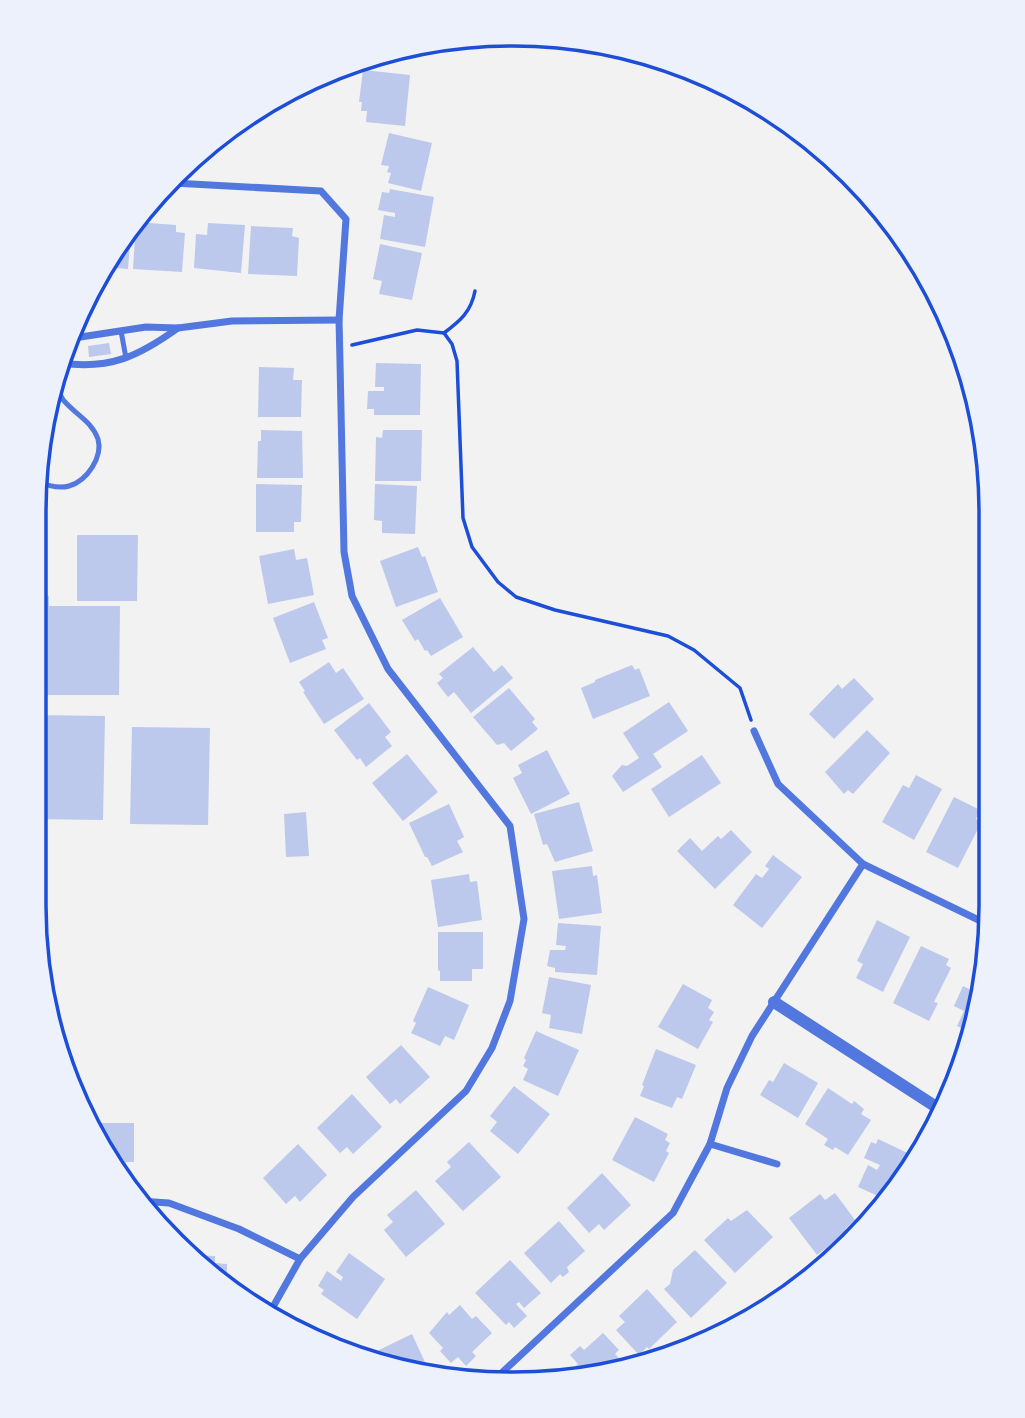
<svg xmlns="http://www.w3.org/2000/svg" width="1025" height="1418" font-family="'Alegreya Sans',sans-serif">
<rect width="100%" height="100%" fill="#f2f2f2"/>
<!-- building -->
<g fill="#bdc9ec">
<polygon points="363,70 410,75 405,126 366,122 367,111 361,111 362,102 359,102"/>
<polygon points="389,133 432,143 421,191 388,183 391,173 387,172 389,166 381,165"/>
<polygon points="390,189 434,197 425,247 380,239 384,215 395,217 395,213 378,210 382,192 389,193"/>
<polygon points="136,222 176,225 176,232 185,233 182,272 133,269"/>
<polygon points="208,223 245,225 241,273 194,268 196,234 207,235"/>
<polygon points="251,226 293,228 292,236 299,238 297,276 248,274"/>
<polygon points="131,229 128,269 104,267 114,247"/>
<polygon points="380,244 422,253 412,300 379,294 382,281 373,279"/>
<polygon points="109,343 111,354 89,357 88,346"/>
<polygon points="376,363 421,364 420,415 374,415 374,409 367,409 368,391 384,391 384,387 375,387"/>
<polygon points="259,367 294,368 293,380 302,380 301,417 258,417"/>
<polygon points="261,430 302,431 303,478 257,478 258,441 261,441"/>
<polygon points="383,430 422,430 421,481 375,481 376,437 382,438"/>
<polygon points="256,484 302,485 301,522 294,522 294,532 256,532"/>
<polygon points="375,484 417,486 415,534 382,533 382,521 374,520"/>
<polygon points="77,535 138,535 137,601 77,601"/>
<polygon points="418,547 422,557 425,556 438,592 396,607 380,561"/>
<polygon points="294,549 296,560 307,558 314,595 268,604 259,556"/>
<polygon points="33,596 49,596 49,606 120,606 119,695 33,695"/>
<polygon points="440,598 463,637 431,656 427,650 425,651 418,639 415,641 402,620"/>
<polygon points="314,602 328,638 322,640 326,649 290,663 273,618"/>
<polygon points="473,647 494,672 502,665 513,678 471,713 454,692 448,697 437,683 443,678 439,674"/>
<polygon points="329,662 336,673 343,668 364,699 324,724 303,692 305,691 299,682"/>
<polygon points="632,665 635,670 639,668 650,696 593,719 581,688 595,682 595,680"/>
<polygon points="854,678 874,699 834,739 809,714 838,684 842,689"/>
<polygon points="509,688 535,719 532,722 538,729 511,751 504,743 497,745 473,717"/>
<polygon points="669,702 688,731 653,754 662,767 623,792 612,776 622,765 627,766 639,758 623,733"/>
<polygon points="369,703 391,732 385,737 392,746 366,767 360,758 357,760 334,730"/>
<polygon points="33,715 105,716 103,820 33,819"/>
<polygon points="132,727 210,728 208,825 130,824"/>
<polygon points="867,730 890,753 853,794 848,790 844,794 825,772"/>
<polygon points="547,750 570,794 531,814 513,778 522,773 518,765"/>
<polygon points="407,754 438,792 403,821 372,783"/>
<polygon points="702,755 721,783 669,817 651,789"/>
<polygon points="916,775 942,789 914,840 882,822 903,785 909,788"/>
<polygon points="954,797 980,810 976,819 981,823 958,868 926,852"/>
<polygon points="579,802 593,851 555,862 547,844 543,845 534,814"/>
<polygon points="449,804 464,837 457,841 463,852 432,866 427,857 425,857 409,823"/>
<polygon points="306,812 309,856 286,857 284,814"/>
<polygon points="731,830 752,852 715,889 677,851 690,838 702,851 718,836 721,839"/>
<polygon points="773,855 802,877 762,928 733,905 756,874 762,878 769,869 765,866"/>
<polygon points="592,866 593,876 597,875 602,913 559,919 552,871"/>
<polygon points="469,874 470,882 477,881 482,920 438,927 431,880"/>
<polygon points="877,920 910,937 883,992 856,978 863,964 857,961"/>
<polygon points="558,923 601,926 597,975 555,972 555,968 547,966 550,950 565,950 566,946 556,945"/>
<polygon points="438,932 483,932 483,969 472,969 472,981 440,981 440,971 438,970"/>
<polygon points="921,946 949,959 946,965 951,968 934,1002 938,1003 929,1021 893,1003"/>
<polygon points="984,976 975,1030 974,1034 957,1026 964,1011 954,1006 963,986 975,992"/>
<polygon points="549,977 591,985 582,1034 549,1028 551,1015 542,1013"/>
<polygon points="683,984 712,1000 708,1008 714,1012 709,1020 713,1022 698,1049 658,1027"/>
<polygon points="428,987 469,1005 454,1040 445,1036 440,1046 411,1033 416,1023 413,1021"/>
<polygon points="536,1031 579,1050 558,1096 523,1080 528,1069 523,1066 526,1060 524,1058"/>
<polygon points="401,1045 430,1077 400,1104 396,1099 390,1104 366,1077"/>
<polygon points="656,1049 696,1065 682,1099 677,1097 672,1108 640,1096 644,1086 642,1085"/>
<polygon points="784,1063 818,1083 798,1118 760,1095 769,1080 773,1082"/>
<polygon points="514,1086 550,1114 518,1154 490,1131 497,1122 490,1116"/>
<polygon points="828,1088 852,1104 854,1101 864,1109 861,1114 871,1120 848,1155 835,1147 833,1150 824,1145 828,1139 805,1124"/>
<polygon points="352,1094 382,1127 353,1154 347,1147 340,1153 317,1128"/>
<polygon points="635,1117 668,1134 665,1140 670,1143 666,1151 669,1153 654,1182 612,1160"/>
<polygon points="92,1123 134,1123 134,1162 126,1162 126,1166 112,1166"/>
<polygon points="878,1139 916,1157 887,1200 858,1187 868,1165 877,1170 880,1165 864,1158 871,1142 876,1144"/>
<polygon points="469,1142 501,1177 463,1211 435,1181 451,1167 447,1162"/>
<polygon points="298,1144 327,1175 300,1202 295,1196 286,1204 263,1178"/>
<polygon points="602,1173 631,1205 604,1230 599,1224 589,1233 567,1208"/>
<polygon points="416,1190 445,1224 406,1257 384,1230 393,1222 387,1215"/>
<polygon points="835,1193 855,1220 845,1229 847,1232 817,1255 789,1218 820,1194 825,1200"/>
<polygon points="747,1210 773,1237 735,1273 704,1240 728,1218 731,1221"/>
<polygon points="559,1221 585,1251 567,1267 569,1272 563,1277 560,1274 551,1283 524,1253"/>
<polygon points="695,1250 727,1283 691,1318 664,1289 670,1284 673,1270"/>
<polygon points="349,1253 385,1279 357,1319 321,1294 324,1290 318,1286 327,1271 341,1281 343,1277 336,1272"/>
<polygon points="187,1255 215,1256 215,1263 227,1264 227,1286 197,1266"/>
<polygon points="510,1260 541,1293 524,1308 519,1302 516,1304 527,1316 514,1328 509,1322 506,1325 475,1293"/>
<polygon points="647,1289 677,1322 649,1349 647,1347 639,1355 616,1330 625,1322 619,1316"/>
<polygon points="460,1305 472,1319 476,1316 492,1333 472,1352 476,1356 466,1366 458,1357 451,1363 440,1351 443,1348 429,1333 447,1312 449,1315"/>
<polygon points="303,1330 325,1335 324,1340 354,1347 353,1351 301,1336"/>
<polygon points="603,1333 619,1350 615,1354 627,1367 579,1379 571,1370 578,1364 570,1355 580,1346 584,1350"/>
<polygon points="412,1334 430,1373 371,1357 378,1353 377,1351"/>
<polygon points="558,1373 565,1381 549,1381"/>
</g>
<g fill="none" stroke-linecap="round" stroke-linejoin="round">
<!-- path -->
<g stroke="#1d4ed8" stroke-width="3.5">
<path d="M444 333C460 321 471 312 475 291"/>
<polyline points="352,345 417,330 444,333 452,344 457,361 463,518 472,547 498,582 516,597 555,610 668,636 694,650 740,688 751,720"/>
</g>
<!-- service -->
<g stroke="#5277de" stroke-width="5">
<polyline points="121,331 126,358"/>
<path d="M37 481C46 485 59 489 69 486 87 481 103 457 98 439 92 422 77 415 66 403 60 398 57 387 54 379"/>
</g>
<!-- minor -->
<g stroke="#5277de" stroke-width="7">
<polyline points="173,183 321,191 346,219 339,320 340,362 344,552 352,596 388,669 510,826 524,919 510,1001 492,1048 466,1091 353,1197 300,1259 269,1314"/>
<polyline points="71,341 74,338 146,327 178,328 232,321 339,320"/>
<path d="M61 363C110 370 139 356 178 328"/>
<polyline points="754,731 778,784 863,864 991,926"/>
<polyline points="710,1144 777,1164"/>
<polyline points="140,1201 169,1203 239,1229 300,1259"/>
<polyline points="493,1381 673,1213 710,1144 727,1088 752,1036 863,864"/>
</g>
<!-- tertiary -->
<polyline stroke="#5277de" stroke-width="12" points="774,1002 944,1112"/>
</g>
<!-- crop -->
<path d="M0 0H1025V1418H0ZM512 46H513A466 466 0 0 1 979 512V906A466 466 0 0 1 513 1372H512A466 466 0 0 1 46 906V512A466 466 0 0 1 512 46Z" fill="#edf1fc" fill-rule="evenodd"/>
<path fill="none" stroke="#1d4ed8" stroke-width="3.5" d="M512 46H513A466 466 0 0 1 979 512V906A466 466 0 0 1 513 1372H512A466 466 0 0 1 46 906V512A466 466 0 0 1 512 46Z"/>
</svg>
